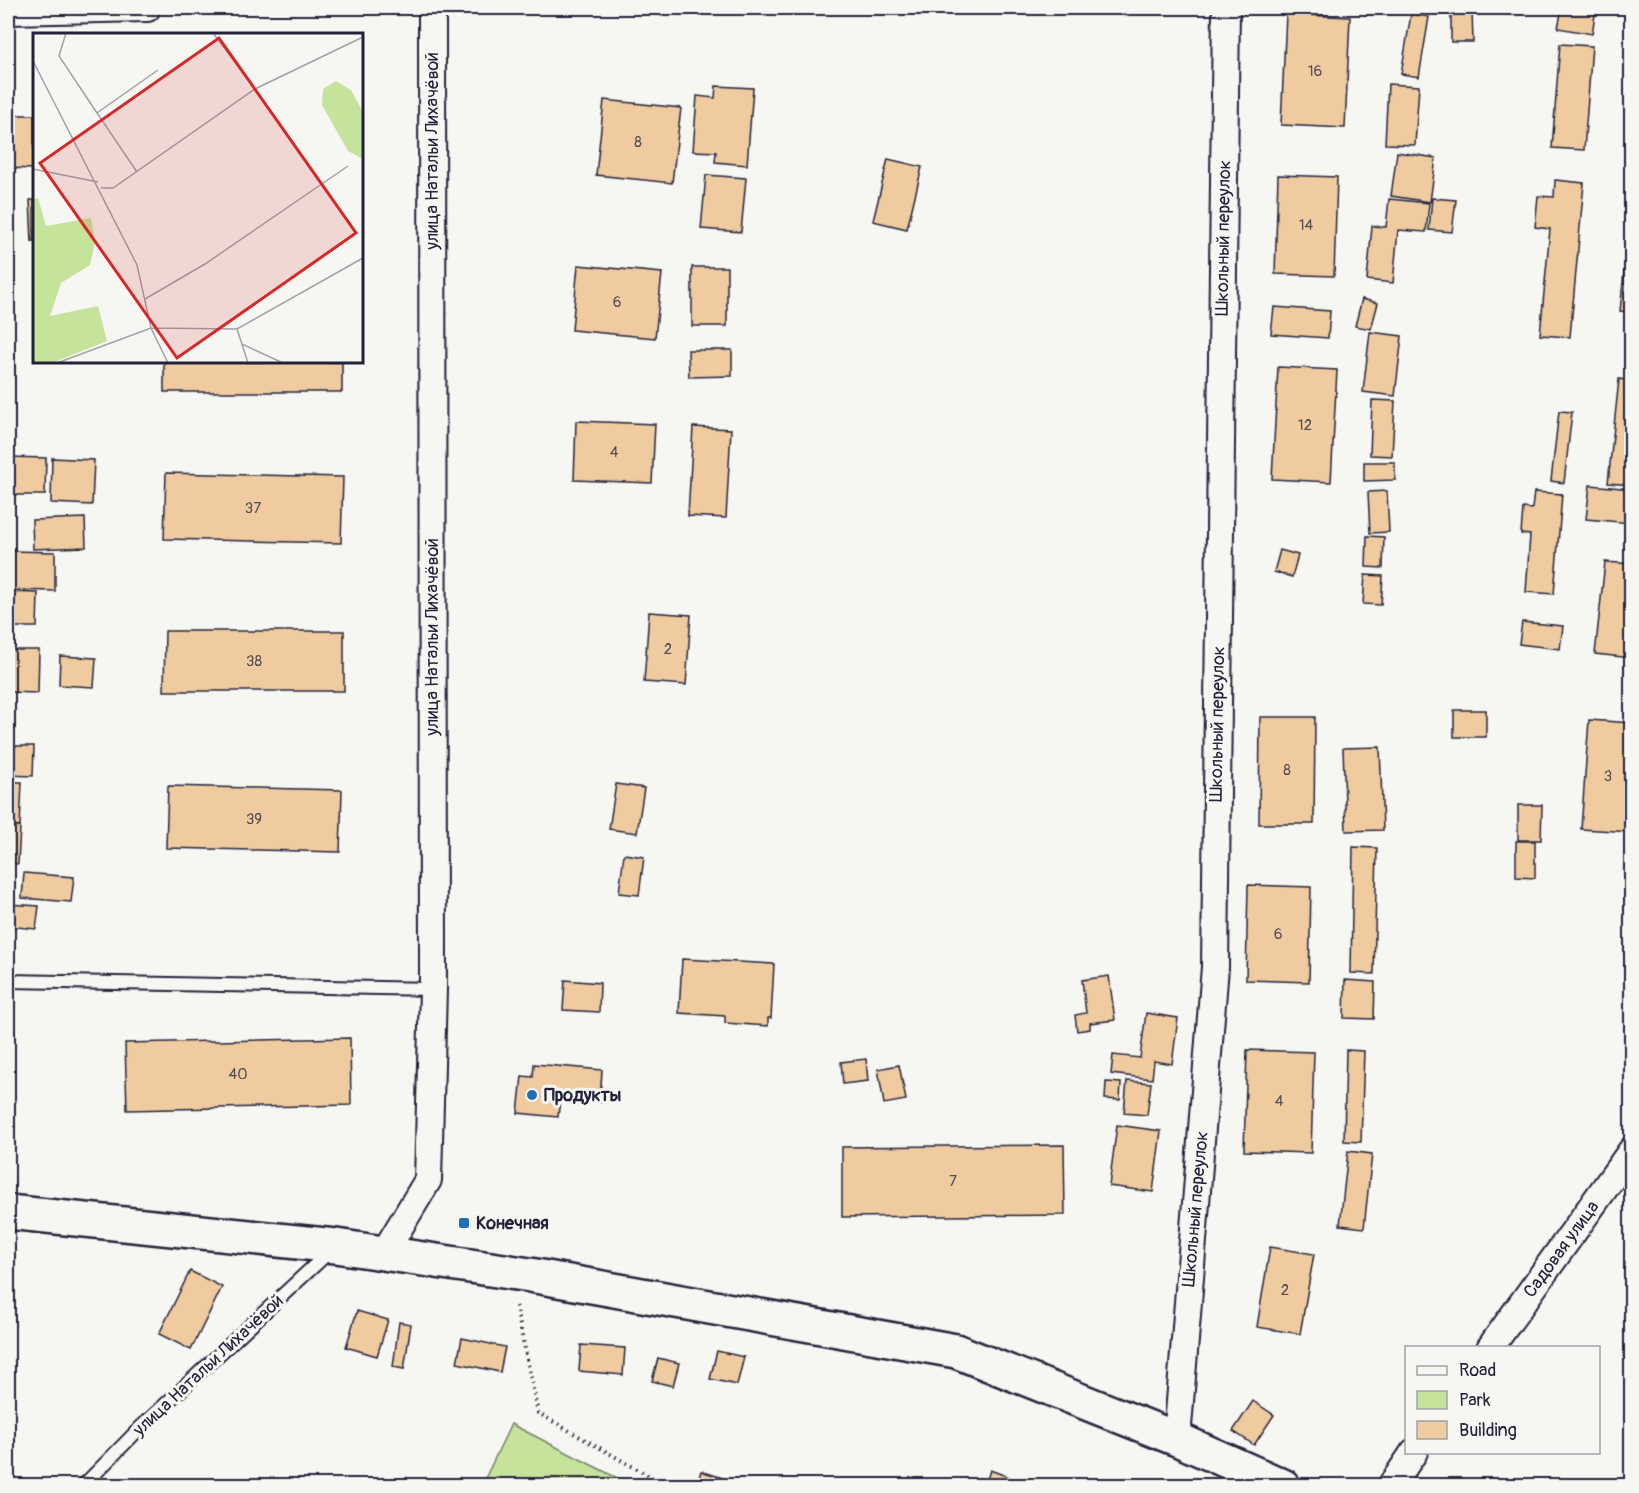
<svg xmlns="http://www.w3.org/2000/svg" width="1639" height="1493" font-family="Pangolin,sans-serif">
<rect width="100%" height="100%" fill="#f6f6f2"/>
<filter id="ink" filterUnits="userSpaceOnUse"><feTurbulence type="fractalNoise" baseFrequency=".0167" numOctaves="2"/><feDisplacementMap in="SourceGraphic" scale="12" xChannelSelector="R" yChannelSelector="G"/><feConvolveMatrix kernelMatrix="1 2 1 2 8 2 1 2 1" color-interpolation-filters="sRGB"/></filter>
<g filter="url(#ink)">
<!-- green -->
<polygon fill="#c5e39b" stroke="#74826b" stroke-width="1.5" points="511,1424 631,1485 482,1485"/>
<!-- building -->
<g fill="#efcb9f" stroke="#22223b" stroke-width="1.5">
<polygon points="1562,8 1596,8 1592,34 1558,28"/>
<polygon points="1451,11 1472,11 1473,42 1451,42"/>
<polygon points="1286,14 1350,17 1345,128 1281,125"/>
<polygon points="1411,14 1429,17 1419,77 1401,74"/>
<polygon points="1560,44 1592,46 1584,150 1552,148"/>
<polygon points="1388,84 1419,86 1415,145 1385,144"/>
<polygon points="716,86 753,88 747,165 715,162 716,152 693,151 697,96 715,98"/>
<polygon points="1632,95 1632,131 1627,130"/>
<polygon points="604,100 681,108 672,183 596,175"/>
<polygon points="8,115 34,115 34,169 8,168"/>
<polygon points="1397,152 1436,158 1430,202 1391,196"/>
<polygon points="888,159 922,167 907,229 873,221"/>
<polygon points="706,175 746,178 741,232 701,229"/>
<polygon points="1278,175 1337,177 1334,276 1275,274"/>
<polygon points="1555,180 1584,183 1570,337 1540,335 1550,229 1535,227 1538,196 1554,197"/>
<polygon points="1432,198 1456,200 1452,232 1429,230"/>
<polygon points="1389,199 1429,203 1426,232 1398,230 1393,283 1367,280 1372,226 1386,227"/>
<polygon points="30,200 34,200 34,242 32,242"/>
<polygon points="1631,207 1632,207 1632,312 1620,311"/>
<polygon points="578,265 662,273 655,338 572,330"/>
<rect x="692" y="267" width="35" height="59"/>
<polygon points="1362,299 1378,303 1371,329 1355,326"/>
<polygon points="1274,307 1330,311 1328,338 1271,334"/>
<polygon points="1370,332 1402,336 1395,396 1363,392"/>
<polygon points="688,350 732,350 732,376 689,377"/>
<rect x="164" y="362" width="178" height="30"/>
<polygon points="1278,367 1337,370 1331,482 1272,479"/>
<polygon points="1619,379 1632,381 1632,485 1608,483"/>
<polygon points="1372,400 1395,401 1392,456 1370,455"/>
<polygon points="1559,411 1572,412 1564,483 1551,481"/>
<polygon points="576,421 655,424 652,483 574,480"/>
<polygon points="693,427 731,429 726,518 688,516"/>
<polygon points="8,457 46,458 45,495 8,495"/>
<polygon points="52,458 94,460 92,505 51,503"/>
<polygon points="1364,462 1395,462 1395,480 1364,481"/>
<polygon points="166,473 343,477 341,543 164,539"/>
<polygon points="1590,485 1632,489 1632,523 1586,519"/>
<polygon points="1387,491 1389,532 1370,533 1368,492"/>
<polygon points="1534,492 1562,494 1554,594 1526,592 1530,535 1521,534 1523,508 1532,509"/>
<polygon points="85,518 86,547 33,549 32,520"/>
<polygon points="1367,536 1384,537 1383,568 1366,567"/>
<polygon points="1280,550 1298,555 1292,577 1274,572"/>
<polygon points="10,551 55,552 55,591 10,590"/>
<polygon points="1605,562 1632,564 1632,658 1595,654"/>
<polygon points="1365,575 1383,576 1381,605 1363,604"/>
<polygon points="8,592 38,593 37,627 8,627"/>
<polygon points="649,612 691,615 686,685 644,682"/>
<polygon points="1522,622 1563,626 1560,649 1519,644"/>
<polygon points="165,631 344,631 344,691 164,691"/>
<polygon points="8,650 39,650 38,693 8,692"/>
<polygon points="60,656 96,658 94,687 59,685"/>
<rect x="1454" y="710" width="32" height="27"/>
<polygon points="1260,717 1315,717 1314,824 1259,824"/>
<polygon points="1589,720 1632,723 1632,832 1581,829"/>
<polygon points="8,746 34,746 33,776 8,775"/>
<polygon points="1380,747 1383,830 1346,831 1343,748"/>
<polygon points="8,782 22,782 20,827 8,826"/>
<polygon points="616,784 644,788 637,833 609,829"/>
<polygon points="168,786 342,790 340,852 166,848"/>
<polygon points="1518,805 1542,805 1541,840 1518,840"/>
<polygon points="8,826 20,827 18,864 8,863"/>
<polygon points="1516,841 1535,841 1535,878 1516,877"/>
<polygon points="1353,847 1377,848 1374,974 1351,973"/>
<polygon points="624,854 644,857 639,895 619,893"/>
<polygon points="8,867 10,868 9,897 8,897"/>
<polygon points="24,873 74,877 71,902 22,898"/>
<polygon points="1248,885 1311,887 1309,982 1246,980"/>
<polygon points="8,904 39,906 36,929 8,926"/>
<polygon points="682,959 774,964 771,1018 768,1018 768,1026 725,1023 725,1016 679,1013"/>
<polygon points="1109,976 1115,1020 1090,1023 1090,1029 1077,1031 1075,1015 1086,1013 1082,980"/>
<polygon points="565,980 600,983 599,1012 563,1010"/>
<polygon points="1345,980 1375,982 1374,1019 1344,1018"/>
<polygon points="1146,1013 1178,1018 1172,1064 1154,1061 1152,1079 1111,1074 1113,1055 1140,1058"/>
<polygon points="350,1038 351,1105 127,1110 125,1043"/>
<polygon points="1247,1050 1314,1052 1311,1153 1244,1151"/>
<polygon points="1346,1050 1364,1051 1361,1142 1344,1141"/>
<polygon points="866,1059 868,1081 843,1084 841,1062"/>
<polygon points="534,1064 602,1070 600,1102 560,1099 558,1117 518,1113 522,1076 533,1077"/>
<polygon points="899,1065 906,1100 884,1104 878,1069"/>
<polygon points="1127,1081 1151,1083 1147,1115 1124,1113"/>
<polygon points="1106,1082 1121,1083 1120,1100 1105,1099"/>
<polygon points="1117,1125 1161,1131 1153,1192 1109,1186"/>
<polygon points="1064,1145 1065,1215 842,1217 842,1147"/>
<polygon points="1348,1151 1372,1154 1364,1228 1340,1225"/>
<polygon points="1270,1247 1314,1254 1300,1334 1257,1327"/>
<polygon points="190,1271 222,1287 191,1350 159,1334"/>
<polygon points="357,1311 388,1320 377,1356 346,1347"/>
<polygon points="399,1322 411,1324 404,1369 393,1367"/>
<polygon points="462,1338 505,1347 500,1372 457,1363"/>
<polygon points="581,1345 625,1348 623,1375 579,1371"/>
<polygon points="717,1351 744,1357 737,1385 710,1379"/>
<polygon points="658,1358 679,1363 673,1386 652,1381"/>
<polygon points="1253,1401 1274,1415 1254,1445 1233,1431"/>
<polygon points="990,1470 1020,1481 1018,1486 985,1486"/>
<polygon points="701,1471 726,1479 724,1486 696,1486"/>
</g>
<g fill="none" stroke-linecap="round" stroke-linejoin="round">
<defs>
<g id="lane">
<polyline points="8,981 433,989"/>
<polyline points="83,1486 140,1428 330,1251"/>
</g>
<g id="street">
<polyline points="8,11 147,8"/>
<polyline points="384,1253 428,1180 433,989 432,8"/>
<polyline points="1490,1348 1632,1150"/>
<polyline points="1177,1439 1215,967 1226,8"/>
<polyline points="1391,1486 1414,1452"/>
</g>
<polyline id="secondary" points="8,1212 336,1246 530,1275 956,1351 1177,1439 1283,1486"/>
</defs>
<!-- lane casing -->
<use href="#lane" stroke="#22223b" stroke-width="16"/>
<!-- street casing -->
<use href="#street" stroke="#22223b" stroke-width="30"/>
<!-- secondary casing -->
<use href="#secondary" stroke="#22223b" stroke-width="38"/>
<!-- path -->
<polyline stroke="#22223b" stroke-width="4" stroke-dasharray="1.5 4.5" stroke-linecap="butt" points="516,1306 538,1413 667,1486"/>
<!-- lane -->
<use href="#lane" stroke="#f6f6f2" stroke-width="12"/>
<!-- street -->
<use href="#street" stroke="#f6f6f2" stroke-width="26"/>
<!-- secondary -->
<use href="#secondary" stroke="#f6f6f2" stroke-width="33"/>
</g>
</g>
<!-- markers -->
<g fill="#1f6fb2" stroke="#f6f6f2" stroke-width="2">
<circle cx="532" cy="1095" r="6"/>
<rect x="458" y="1217" width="12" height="12" rx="3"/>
</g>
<g text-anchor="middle" stroke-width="6" stroke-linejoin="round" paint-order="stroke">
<!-- number labels -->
<g font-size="15" fill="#554c54">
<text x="1315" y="76">16</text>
<text x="638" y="147">8</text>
<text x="1306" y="230">14</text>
<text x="617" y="307">6</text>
<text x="1305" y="430">12</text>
<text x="614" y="457">4</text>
<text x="253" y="513">37</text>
<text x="668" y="654">2</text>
<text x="254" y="666">38</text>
<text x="1287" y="775">8</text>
<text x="1608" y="781">3</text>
<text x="254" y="824">39</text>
<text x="1278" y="939">6</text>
<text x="238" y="1079">40</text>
<text x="1279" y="1106">4</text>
<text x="953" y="1186">7</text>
<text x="1285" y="1295">2</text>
</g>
<!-- street labels -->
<g font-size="18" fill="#22223b" stroke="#f6f6f2">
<text transform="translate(432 151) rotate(-90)" y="6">улица Натальи Лихачёвой</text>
<text transform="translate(1223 238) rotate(-89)" y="6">Школьный переулок</text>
<text transform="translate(432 637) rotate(-90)" y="6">улица Натальи Лихачёвой</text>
<text transform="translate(1217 724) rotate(-89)" y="6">Школьный переулок</text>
<text transform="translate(1195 1209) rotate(-85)" y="6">Школьный переулок</text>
<text transform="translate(1561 1249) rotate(-54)" y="6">Садовая улица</text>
<text transform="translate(208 1365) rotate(-43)" y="6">улица Натальи Лихачёвой</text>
</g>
<!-- poi labels -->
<g font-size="18" font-weight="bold" fill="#22223b" stroke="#f6f6f2" text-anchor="start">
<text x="544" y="1101">Продукты</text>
<text x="476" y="1229">Конечная</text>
</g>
</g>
<!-- overview -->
<g transform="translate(33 33)">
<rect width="330" height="330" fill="#f6f6f2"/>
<path d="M303 48 318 57 330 79V126L315 118 289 72 290 56ZM5 165 13 193 58 185 62 210 57 232 28 250 17 283 65 273 74 308 19 330H0V167Z" fill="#c5e39b"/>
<path fill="none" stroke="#a1a1a9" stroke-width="1.5" d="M33 0 26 23 64 80M180 0 222 56M0 28 104 232 118 295 135 330M0 136 65 149M104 139 64 80 125 37M68 155H80L222 56 330 4M112 266 172 231 315 133M204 296 215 330M209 311 250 330M24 330 118 295 204 296 330 225"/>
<path fill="#d62828" fill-opacity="0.15" stroke="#d62828" stroke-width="3" d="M186 5 323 200 144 325 7 130Z"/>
<rect width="330" height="330" fill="none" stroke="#22223b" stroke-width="3"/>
</g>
<!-- margin -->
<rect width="1639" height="1493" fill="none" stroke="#f6f6f2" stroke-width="30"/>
<rect x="15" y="15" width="1609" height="1463" fill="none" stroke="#22223b" stroke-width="2" filter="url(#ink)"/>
<!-- legend -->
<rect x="1405" y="1346" width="195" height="108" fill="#f6f6f2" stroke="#a1a1a9" stroke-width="1.5"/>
<rect x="1417" y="1366" width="30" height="9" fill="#f6f6f2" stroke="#a1a1a9" stroke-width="1.5"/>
<text x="1459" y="1376" font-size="18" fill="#22223b">Road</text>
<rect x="1417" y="1391" width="30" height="18" fill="#c5e39b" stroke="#a1a1a9" stroke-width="1.5"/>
<text x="1459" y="1406" font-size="18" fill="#22223b">Park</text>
<rect x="1417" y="1421" width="30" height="18" fill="#efcb9f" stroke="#a1a1a9" stroke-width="1.5"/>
<text x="1459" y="1436" font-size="18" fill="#22223b">Building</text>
</svg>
